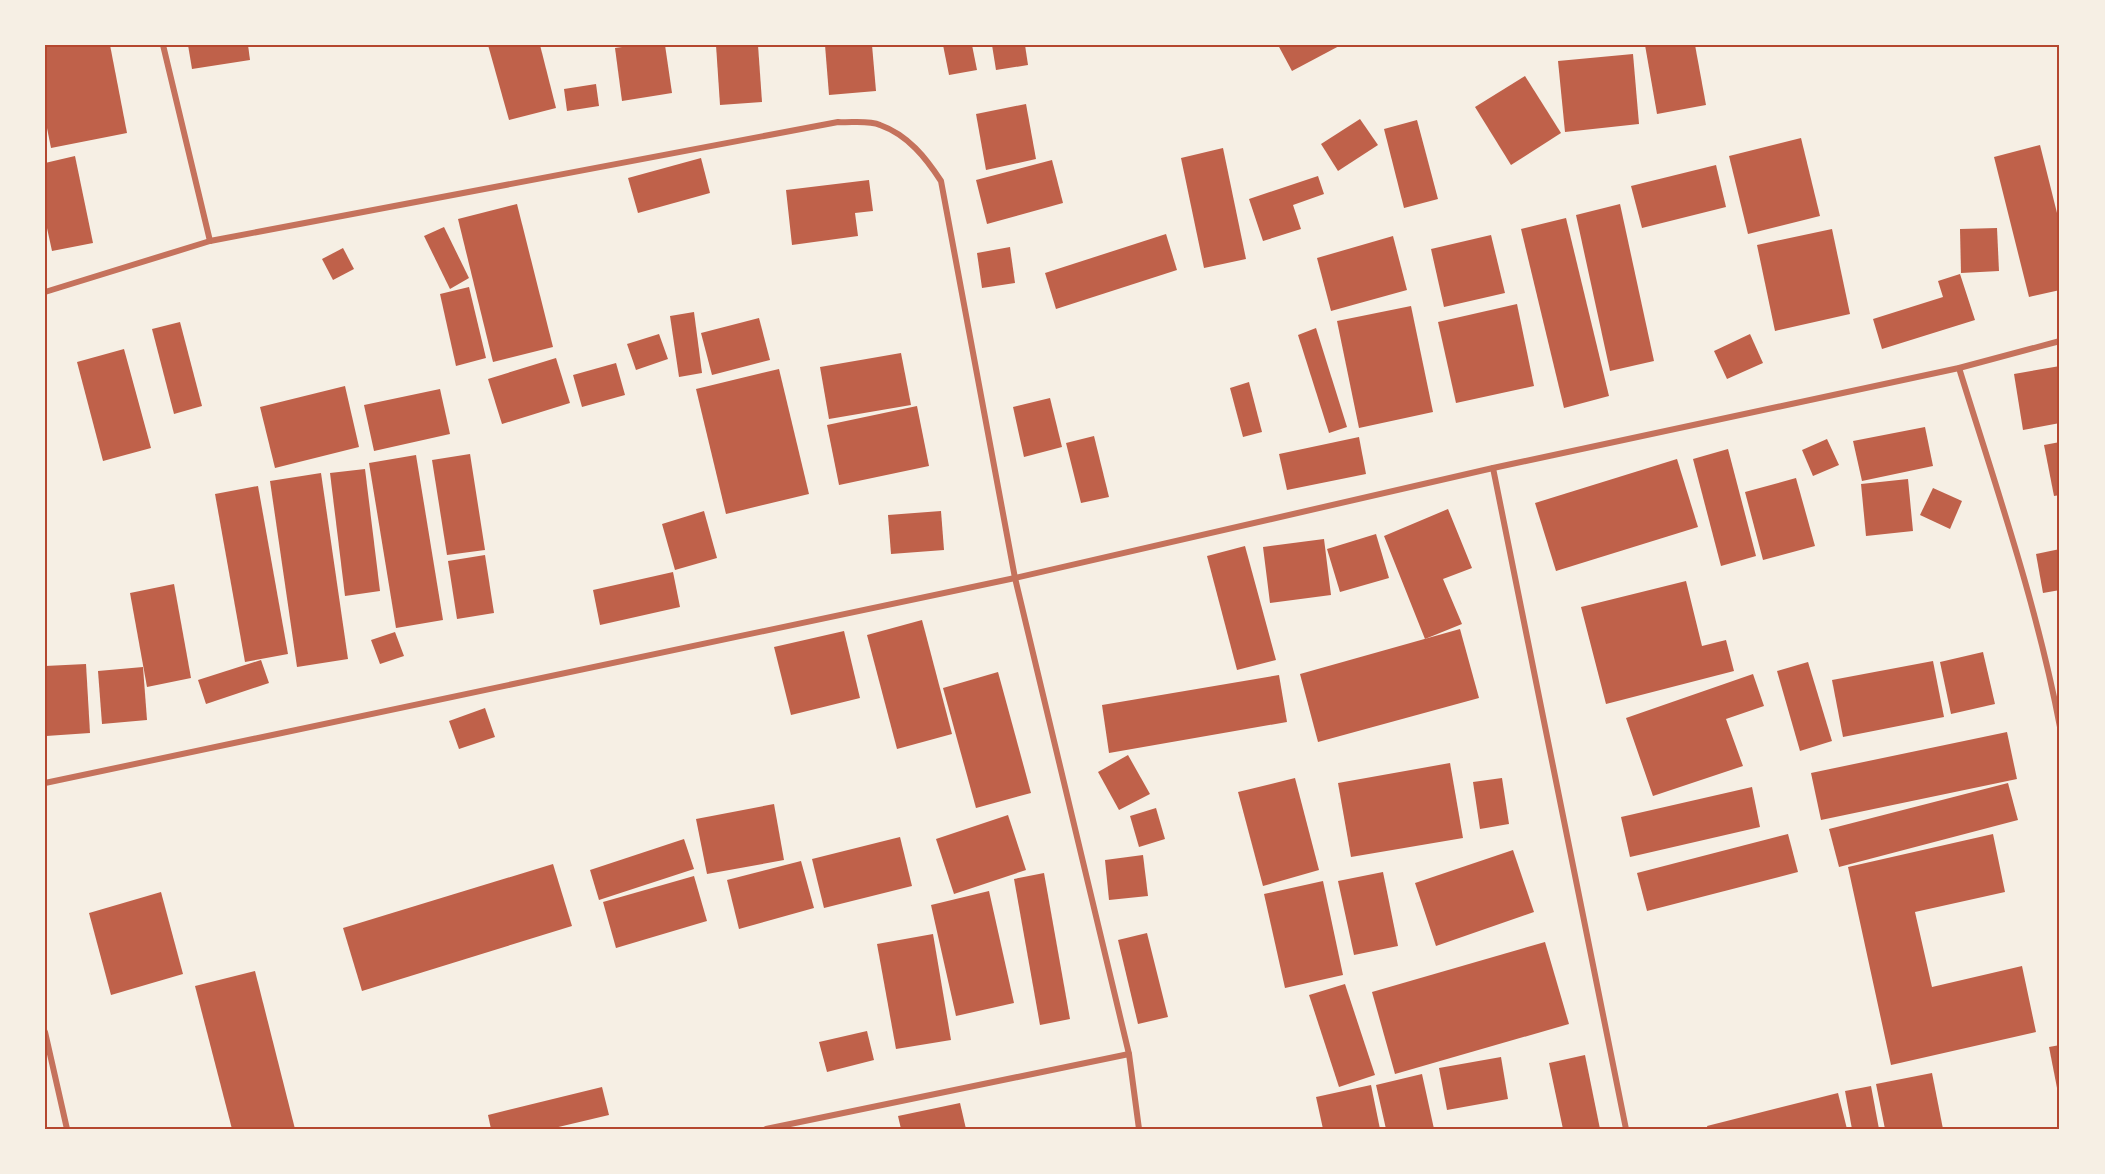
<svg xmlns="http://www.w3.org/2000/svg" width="2105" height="1174" font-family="Raleway,sans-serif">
<rect width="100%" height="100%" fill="#f6efe4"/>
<!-- building -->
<g fill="#bf614a">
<polygon points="45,45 110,45 127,133 51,148 45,118"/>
<polygon points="188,45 248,45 250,60 192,69"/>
<polygon points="488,45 540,45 556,108 509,120"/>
<polygon points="636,45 665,45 672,93 622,101 615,48"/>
<polygon points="716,45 758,45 762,102 720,105"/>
<polygon points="825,45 872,45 876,91 829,95"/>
<polygon points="943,45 972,45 977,70 949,75"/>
<polygon points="992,45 1025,45 1028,65 996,70"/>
<polygon points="1278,45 1341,45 1292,71"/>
<polygon points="1645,45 1695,45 1706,105 1657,114"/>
<polygon points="1633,54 1639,124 1565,132 1558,61"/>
<polygon points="1525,76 1561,133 1511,165 1475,107"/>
<polygon points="596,84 599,106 567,111 564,89"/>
<polygon points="1026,104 1036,159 986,170 976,114"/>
<polygon points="1360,119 1378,145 1338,171 1321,144"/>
<polygon points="1417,120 1438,199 1404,208 1384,129"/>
<polygon points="1801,138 1820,216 1748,234 1729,156"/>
<polygon points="2040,145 2060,225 2060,290 2029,297 1994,157"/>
<polygon points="1223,148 1246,259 1204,268 1181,158"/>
<polygon points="75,156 93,243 52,251 45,219 45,163"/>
<polygon points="701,158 710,193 638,213 628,178"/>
<polygon points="1052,160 1063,203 987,224 976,180"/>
<polygon points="1716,165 1726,207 1642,228 1631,186"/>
<polygon points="1318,176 1324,194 1293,205 1301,229 1263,241 1249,199"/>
<polygon points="869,180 873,211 855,213 858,236 792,245 786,190"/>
<polygon points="517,204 553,347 493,362 458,219"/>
<polygon points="1620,204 1654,361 1610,371 1576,215"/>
<polygon points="1566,218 1609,396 1564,408 1521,229"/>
<polygon points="444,227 469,278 450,289 424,236"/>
<polygon points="1997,228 1999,271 1961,273 1960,229"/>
<polygon points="1832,229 1850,314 1775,331 1757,245"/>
<polygon points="1166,234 1177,270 1056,309 1045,273"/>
<polygon points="1491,235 1505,293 1444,307 1431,249"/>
<polygon points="1393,236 1407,290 1331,311 1317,258"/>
<polygon points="1010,247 1015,283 982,288 977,253"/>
<polygon points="343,248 354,269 333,280 322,259"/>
<polygon points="1960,274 1975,320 1882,349 1873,319 1943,297 1938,281"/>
<polygon points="469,287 486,358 456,366 440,294"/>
<polygon points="1517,304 1534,386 1456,403 1438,322"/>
<polygon points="1411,306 1433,412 1359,428 1337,321"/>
<polygon points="694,312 702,373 679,377 670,316"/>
<polygon points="759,318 770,360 712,375 701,333"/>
<polygon points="180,322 202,406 174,414 152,329"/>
<polygon points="1316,328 1347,427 1329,433 1298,335"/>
<polygon points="659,334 668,359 636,370 627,344"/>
<polygon points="1750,334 1763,363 1727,379 1714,351"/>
<polygon points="124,349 151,448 103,461 77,362"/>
<polygon points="901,353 911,405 829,419 820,367"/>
<polygon points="556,358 570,403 502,424 488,379"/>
<polygon points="616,363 625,395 582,407 573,375"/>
<polygon points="2060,366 2060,423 2023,430 2014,374"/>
<polygon points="779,369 809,494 726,514 696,389"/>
<polygon points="1249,382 1262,432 1243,437 1230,388"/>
<polygon points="345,386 359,447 275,468 260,407"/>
<polygon points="440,389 450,434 374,451 364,405"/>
<polygon points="1050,398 1062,447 1024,457 1013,407"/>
<polygon points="917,406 929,466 839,485 827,425"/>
<polygon points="1925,427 1933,466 1862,481 1853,441"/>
<polygon points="1094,436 1109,497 1081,503 1066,443"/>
<polygon points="1359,437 1366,474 1287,490 1279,454"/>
<polygon points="1827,439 1839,465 1813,476 1802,450"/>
<polygon points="2060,442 2060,495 2054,496 2044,445"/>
<polygon points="1728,449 1756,556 1721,566 1693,459"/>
<polygon points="470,454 485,550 447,555 432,460"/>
<polygon points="416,455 443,620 396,628 369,463"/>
<polygon points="1677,459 1698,527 1556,571 1535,503"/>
<polygon points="365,469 380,591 345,596 330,473"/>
<polygon points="321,473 348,659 297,667 270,481"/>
<polygon points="1796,478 1815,546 1763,560 1745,492"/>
<polygon points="1908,479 1913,531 1866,536 1861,484"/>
<polygon points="258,486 288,654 245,662 215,494"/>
<polygon points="1933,488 1962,501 1950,529 1920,515"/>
<polygon points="1448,509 1472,568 1443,579 1462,624 1425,639 1384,536"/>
<polygon points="704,511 717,558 675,570 662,524"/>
<polygon points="941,511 944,550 891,554 888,515"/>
<polygon points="1376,534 1389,578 1340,592 1327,549"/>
<polygon points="1324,539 1331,595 1270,603 1263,547"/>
<polygon points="1245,546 1276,660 1237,670 1207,556"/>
<polygon points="2060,549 2060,590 2043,593 2036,554"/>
<polygon points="485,555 494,613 457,619 448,561"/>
<polygon points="673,572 680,607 600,625 593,590"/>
<polygon points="1686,581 1702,646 1726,640 1734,671 1606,704 1581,607"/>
<polygon points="174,584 191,678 147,687 130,593"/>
<polygon points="922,620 952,734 897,749 867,635"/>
<polygon points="1460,629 1479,698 1318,742 1300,674"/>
<polygon points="844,631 860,698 791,715 774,647"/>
<polygon points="395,632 404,656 380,664 371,640"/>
<polygon points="1983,652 1995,704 1951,714 1940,662"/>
<polygon points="261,660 269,683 206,704 198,680"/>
<polygon points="1933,661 1944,717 1843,737 1832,680"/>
<polygon points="1808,662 1832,741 1800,751 1777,671"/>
<polygon points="86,664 90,733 46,736 45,666"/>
<polygon points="143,667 147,720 102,724 98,671"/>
<polygon points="998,672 1031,793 976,808 943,688"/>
<polygon points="1753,674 1764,706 1726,719 1743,766 1653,796 1626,718"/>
<polygon points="1279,675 1287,722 1109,753 1102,705"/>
<polygon points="485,708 495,737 459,749 449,721"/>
<polygon points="2007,732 2017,779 1821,820 1811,773"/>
<polygon points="1128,755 1150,794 1119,810 1098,772"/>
<polygon points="1450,763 1463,838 1351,857 1338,783"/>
<polygon points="1295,778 1319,870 1263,886 1238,792"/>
<polygon points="1502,778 1509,824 1480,829 1473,782"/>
<polygon points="2008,783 2018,820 1839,867 1829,829"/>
<polygon points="1752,787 1760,827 1630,857 1621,817"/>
<polygon points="774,804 784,860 707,874 696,819"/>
<polygon points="1156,808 1165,839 1139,847 1130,816"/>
<polygon points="1008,815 1026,870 954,894 936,839"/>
<polygon points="1788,834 1798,872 1647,911 1637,873"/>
<polygon points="1993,834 2005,892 1915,912 1932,987 2022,966 2036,1032 1891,1065 1848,867"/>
<polygon points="900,837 912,886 824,908 812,859"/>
<polygon points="684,839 694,869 599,900 590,870"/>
<polygon points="1513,850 1534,912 1436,946 1415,883"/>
<polygon points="1143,855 1148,896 1109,900 1105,860"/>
<polygon points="801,861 814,908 739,929 727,880"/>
<polygon points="553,864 572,926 362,991 343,928"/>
<polygon points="1383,872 1398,946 1354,955 1338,881"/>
<polygon points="1044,873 1070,1019 1040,1025 1014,879"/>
<polygon points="694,876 707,921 616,948 603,902"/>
<polygon points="1323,881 1343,975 1285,988 1264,894"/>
<polygon points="989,891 1014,1003 956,1016 931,905"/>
<polygon points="161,892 183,974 111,995 89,913"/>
<polygon points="1147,933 1168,1017 1138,1024 1118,940"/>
<polygon points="933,934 951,1040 896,1049 877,944"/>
<polygon points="1545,942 1569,1024 1395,1074 1372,992"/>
<polygon points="255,971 295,1129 232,1129 195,986"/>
<polygon points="1345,984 1375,1075 1339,1087 1309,995"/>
<polygon points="867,1031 874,1060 827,1072 819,1042"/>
<polygon points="2060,1045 2060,1098 2059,1098 2049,1047"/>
<polygon points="1585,1055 1600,1129 1563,1129 1549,1063"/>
<polygon points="1501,1057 1508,1099 1447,1110 1439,1068"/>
<polygon points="1932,1073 1943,1129 1885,1129 1876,1084"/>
<polygon points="1422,1074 1434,1129 1386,1129 1376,1085"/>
<polygon points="1371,1085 1380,1129 1323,1129 1316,1097"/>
<polygon points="1871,1086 1879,1129 1852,1129 1845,1091"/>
<polygon points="602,1087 609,1115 550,1129 491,1129 488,1115"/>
<polygon points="1838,1093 1847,1129 1708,1129 1707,1126"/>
<polygon points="960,1103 966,1129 901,1129 898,1116"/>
</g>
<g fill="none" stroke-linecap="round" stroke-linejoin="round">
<!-- minor -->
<g stroke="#c5725c" stroke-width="6">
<polyline points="163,45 210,241"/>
<path d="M45 292 210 241 838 122C851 123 869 120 880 125 908 135 926 158 941 181L1015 578 1129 1054"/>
<path d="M1959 368C1996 487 2037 605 2060 727"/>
<polyline points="1493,468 1626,1129"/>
<polyline points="45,783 1015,578 1493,468 1959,368 2060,341"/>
<polyline points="45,1032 67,1129"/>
<polyline points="766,1129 1129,1054 1139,1129"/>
</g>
</g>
<!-- border -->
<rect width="2105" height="1174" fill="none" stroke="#f6efe4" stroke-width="93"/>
<rect x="46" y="46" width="2012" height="1082" fill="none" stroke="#b5482f" stroke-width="2"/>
</svg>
